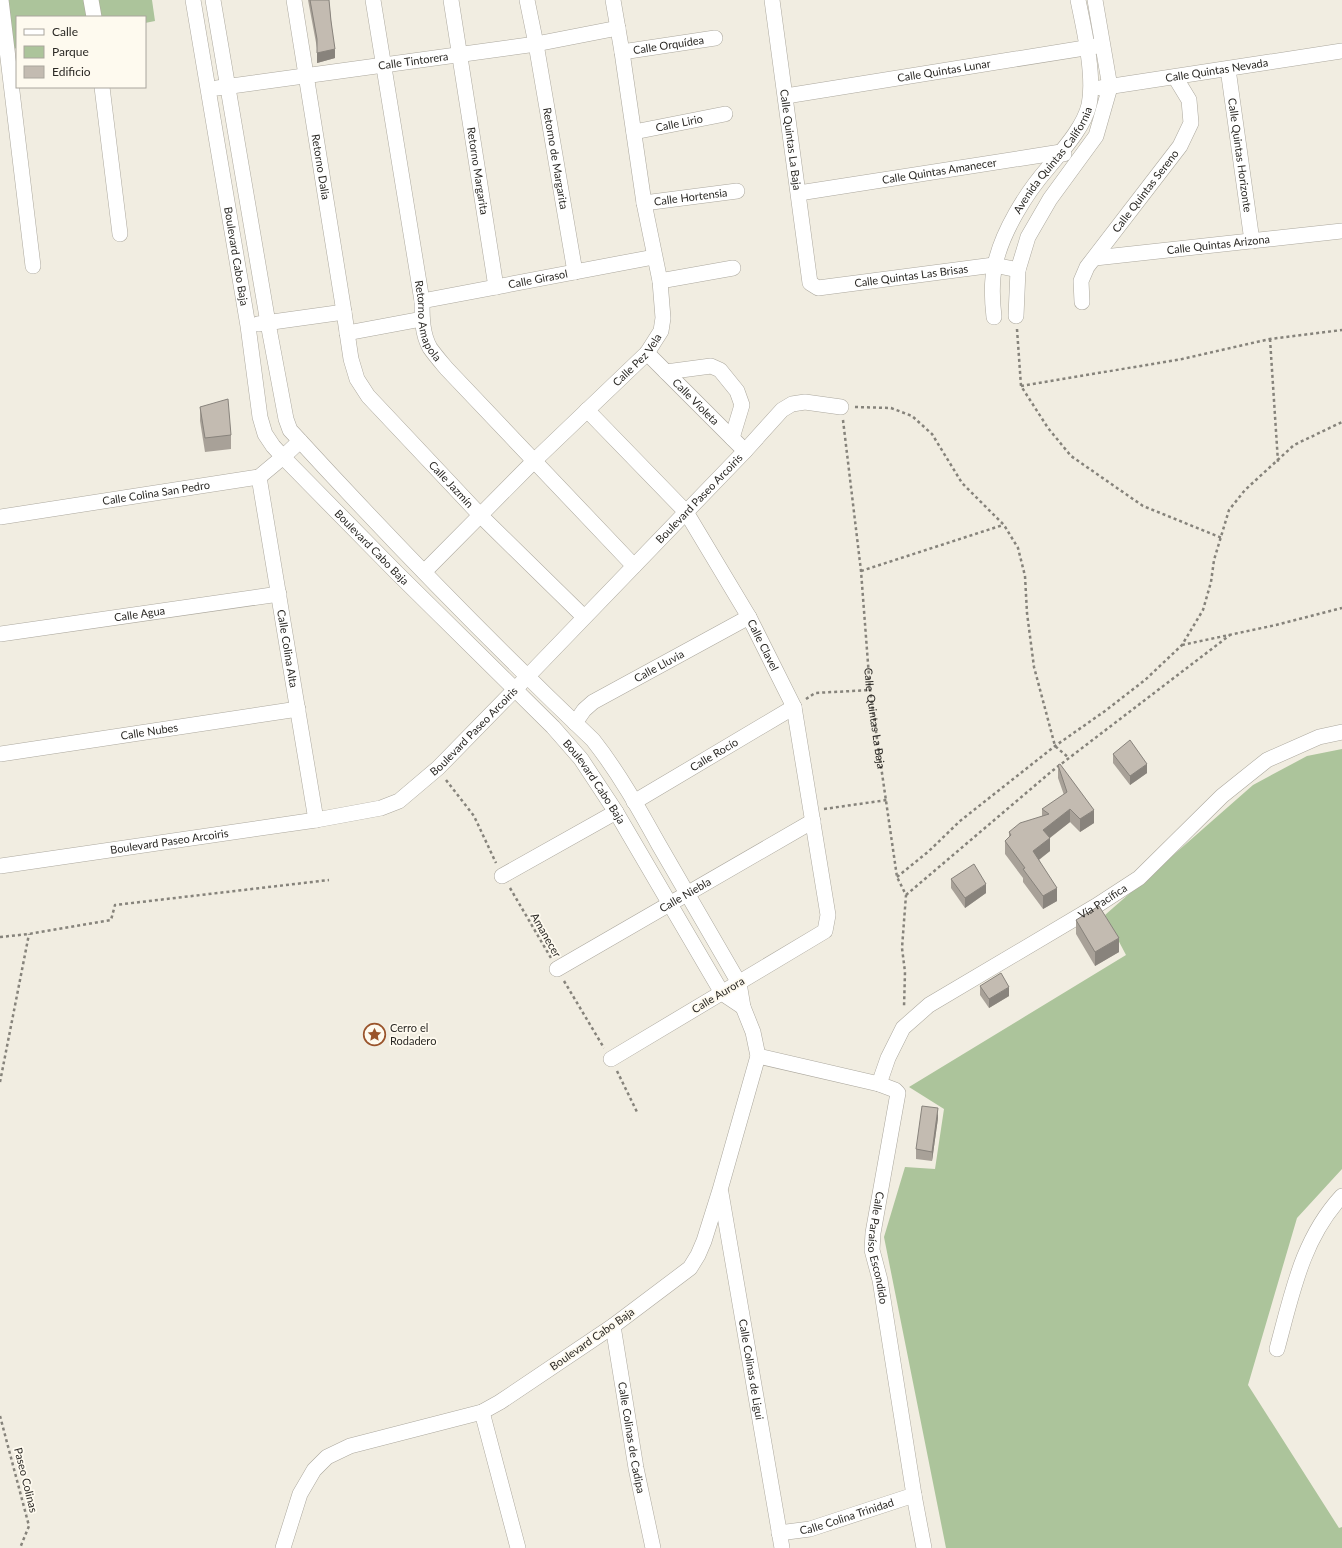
<svg xmlns="http://www.w3.org/2000/svg" width="1342" height="1548" font-family="Lato,sans-serif">
<rect width="100%" height="100%" fill="#f1ede1"/>
<!-- green -->
<g fill="#acc49b">
<polygon points="0,0 152,0 155,21 145,23 145,17 17,17 17,48 0,52"/>
<polygon points="1342,749 1342,1169 1297,1218 1248,1385 1339,1528 1342,1527 1342,1548 946,1548 884,1237 905,1167 935,1169 944,1109 909,1087 1126,955 1105,915 1253,785 1307,756"/>
</g>
<g fill="none" stroke-linecap="round" stroke-linejoin="round">
<defs>
<g id="minor">
<polyline points="1,0 33,266"/>
<polyline points="91,0 94,17"/>
<path id="s2" d="M193 0 248 326 260 417 265 434 273 446 283 457 397 573 553 727 581 759 616 812 722 993 743 1007"/>
<path d="M213 0 268 323 286 419 290 430C388 537 488 640 593 740 619 773 639 809 659 845 686 891 712 937 739 983L743 1007 753 1032 758 1056 720 1190 704 1241 698 1255 690 1268 613 1326 500 1402 482 1412 350 1446 327 1457 314 1470 300 1494 283 1548"/>
<path id="s3" d="M294 0 344 312 351 359 357 379 368 396 481 516 584 617"/>
<path id="s4" d="M373 0 422 301C422 317 422 334 430 348 435 355 441 362 446 368L634 566"/>
<path id="s5" d="M451 0 496 287"/>
<path id="s6" d="M527 0 536 44 575 272"/>
<path id="s7" d="M772 0 810 283 818 288 994 265 1018 270"/>
<path id="s8" d="M622 52 715 38"/>
<path id="s9" d="M1228 69 1252 241"/>
<polyline points="102,87 120,234"/>
<path id="s10" d="M217 88 536 44 618 28"/>
<path id="s11" d="M1100 88 1342 51"/>
<path id="s12" d="M786 96 1097 46"/>
<path id="s13" d="M634 132 725 114"/>
<path id="s14" d="M799 193 1061 152 1064 154"/>
<path id="s15" d="M644 203 737 191"/>
<path id="s16" d="M1095 258 1342 231"/>
<polyline points="660,281 733,268"/>
<path id="s17" d="M422 301 654 257"/>
<path id="s18" d="M1082 302 1081 281 1087 267 1180 146 1191 123 1189 100 1175 77"/>
<polyline points="1016,316 1018,270 1028,237 1050,199 1096,136 1110,87 1095,0"/>
<path id="s19" d="M994 317C992 300 991 282 995 265 1002 232 1026 193 1048 168 1062 151 1084 127 1089 105 1095 76 1084 29 1078 0"/>
<polyline points="258,324 344,312"/>
<polyline points="347,333 422,319"/>
<path id="s20" d="M647 353 745 451"/>
<polyline points="666,372 711,366 720,370 737,391 742,405 732,438"/>
<path id="s21" d="M587 410 686 512 749 617 794 707 828 915 825 931 611 1059"/>
<path id="s22" d="M259 477 316 820"/>
<path id="s23" d="M0 517 259 477 283 457 300 441"/>
<path id="s24" d="M424 572 534 461 647 353 661 331 663 318 660 281 644 203 622 52 613 0"/>
<path id="s25" d="M0 634 279 594"/>
<path id="s26" d="M575 723 584 710 593 702 749 617"/>
<path id="s27" d="M0 754 298 709"/>
<path id="s28" d="M634 802 794 707"/>
<path id="s29" d="M0 866 316 820 381 808 399 801 438 768 527 677 745 451 782 410 792 404 805 402 841 407"/>
<polyline points="502,876 616,812"/>
<path id="s30" d="M557 969 813 821"/>
<path id="s31" d="M758 1056 879 1084 895 1090 898 1093 873 1233 872 1250 880 1280 914 1495 924 1548"/>
<path id="s32" d="M879 1084 888 1058 903 1028 929 1005 1096 906 1139 878 1222 796 1267 760 1319 737 1342 732"/>
<path id="s33" d="M721 1193 782 1548"/>
<path id="s34" d="M613 1326 636 1468 653 1548"/>
<path d="M1277 1349C1292 1294 1302 1239 1342 1196"/>
<polyline points="482,1412 518,1548"/>
<path id="s35" d="M779 1533 810 1529 914 1495"/>
</g>
</defs>
<!-- minor casing -->
<use href="#minor" stroke="#aca89e" stroke-width="16"/>
<!-- path -->
<g stroke="#86837b" stroke-width="2.5" stroke-dasharray="3 3" stroke-linecap="butt">
<polyline points="1017,329 1021,386 1048,428 1071,456 1143,506 1222,538"/>
<polyline points="1270,339 1278,462"/>
<polyline points="1021,386 1182,359 1270,339 1342,330"/>
<polyline points="855,407 891,408 912,416 932,434 962,483 1004,525 1018,548 1025,576 1027,613 1034,667 1055,746 1069,758"/>
<path id="s1" d="M843 420 861 571 870 690 897 877 906 895 902 948 905 972 904 1007"/>
<polyline points="861,571 1003,525"/>
<polyline points="1182,645 1276,625 1342,608"/>
<polyline points="806,699 815,693 870,690"/>
<polyline points="446,780 474,816 496,863"/>
<polyline points="824,809 887,800"/>
<polyline points="897,877 929,851 960,821 1055,746 1105,711 1145,680 1182,645 1203,610 1211,582 1214,560 1229,510 1245,490 1294,445 1342,422"/>
<polyline points="510,888 551,958"/>
<polyline points="906,895 1052,771 1230,635"/>
<polyline points="0,937 29,934 111,920 115,905 329,880"/>
<polyline points="564,981 604,1048"/>
<polyline points="617,1071 637,1112"/>
<polyline points="0,1082 29,934"/>
<polyline points="0,1416 29,1526 20,1548"/>
</g>
<!-- minor -->
<use href="#minor" stroke="#fff" stroke-width="15"/>
</g>
<!-- wall -->
<g fill="#a8a198">
<polygon points="308,0 329,0 335,58 317,63 317,48"/>
<polygon points="200,407 231,435 231,449 205,452 200,421"/>
<polygon points="1113,754 1147,773 1130,785 1113,763"/>
<polygon points="1058,765 1094,823 1080,832 1070,822 1050,838 1050,851 1039,860 1057,901 1043,909 1023,882 1023,878 1005,854 1005,841 1009,837 1009,832 1042,816 1042,809 1064,795 1058,778"/>
<polygon points="951,879 986,893 965,908 951,888"/>
<polygon points="1076,920 1119,952 1095,966 1076,934"/>
<polygon points="980,986 1009,996 989,1008 980,995"/>
<polygon points="938,1118 932,1161 916,1159 916,1149"/>
</g>
<!-- shaded-wall -->
<g fill="#88837c">
<polygon points="335,49 335,58 317,63 317,53"/>
<polygon points="1147,764 1147,773 1130,785 1130,776"/>
<polygon points="1070,809 1070,822 1043,843 1043,830"/>
<polygon points="1094,810 1094,823 1080,832 1080,819"/>
<polygon points="1050,838 1050,851 1033,864 1033,851"/>
<polygon points="986,884 986,893 965,908 965,898"/>
<polygon points="1057,888 1057,901 1043,909 1043,896"/>
<polygon points="1119,938 1119,952 1095,966 1095,952"/>
<polygon points="1009,987 1009,996 989,1008 989,999"/>
<polygon points="938,1108 938,1118 932,1161 932,1152"/>
</g>
<!-- building -->
<g fill="#c3bbb1" stroke="#88837c">
<polygon points="310,0 329,0 331,21 335,49 317,53 317,39"/>
<polygon points="228,399 231,435 205,438 200,407"/>
<polygon points="1130,740 1147,764 1130,776 1113,754"/>
<polygon points="1060,764 1094,810 1080,819 1070,809 1043,830 1050,838 1033,851 1057,888 1043,896 1023,869 1025,868 1005,841 1011,835 1009,832 1020,823 1049,814 1042,809 1067,792 1058,765"/>
<polygon points="974,864 986,884 965,898 951,879"/>
<polygon points="1099,906 1119,938 1095,952 1076,920"/>
<polygon points="1001,973 1009,987 989,999 980,986"/>
<polygon points="922,1106 938,1108 932,1152 916,1149"/>
</g>
<!-- icons -->
<defs>
<symbol id="sight-ring" viewBox="-11 -11 22 22"><circle r="9.5" fill="#fefaef" stroke="#9a542b" stroke-width="1.5"/><path d="M0-6L1.8-2.2L6-1.7L2.9 1.2L3.7 5.4L0 3.3L-3.7 5.4L-2.9 1.2L-6-1.7L-1.8-2.2Z" fill="#9a542b"/></symbol>
</defs>
<g fill-rule="evenodd">
<use href="#sight-ring" x="362" y="1022" width="25" height="25"/>
</g>
<g text-anchor="middle" stroke-width="3.5" stroke-linejoin="round" paint-order="stroke">
<!-- street labels -->
<g font-size="11" fill="#2b2925" stroke="#fefaef">
<text dy="4" stroke="none"><textPath href="#s8" startOffset="47">Calle Orquídea</textPath></text>
<text dy="4" stroke="none"><textPath href="#s10" startOffset="198">Calle Tintorera</textPath></text>
<text dy="4" stroke="none"><textPath href="#s12" startOffset="160">Calle Quintas Lunar</textPath></text>
<text dy="4" stroke="none"><textPath href="#s11" startOffset="118">Calle Quintas Nevada</textPath></text>
<text dy="4" stroke="none"><textPath href="#s13" startOffset="46">Calle Lirio</textPath></text>
<text dy="4" stroke="none"><textPath href="#s7" startOffset="141">Calle Quintas La Baja</textPath></text>
<text dy="4" stroke="none"><textPath href="#s9" startOffset="87">Calle Quintas Horizonte</textPath></text>
<text dy="4" stroke="none"><textPath href="#s6" startOffset="161">Retorno de Margarita</textPath></text>
<text dy="4" stroke="none"><textPath href="#s19" startOffset="173">Avenida Quintas California</textPath></text>
<text dy="4" stroke="none"><textPath href="#s3" startOffset="169">Retorno Dalia</textPath></text>
<text dy="4" stroke="none"><textPath href="#s5" startOffset="173">Retorno Margarita</textPath></text>
<text dy="4" stroke="none"><textPath href="#s14" startOffset="142">Calle Quintas Amanecer</textPath></text>
<text dy="4" stroke="none"><textPath href="#s18" startOffset="132">Calle Quintas Sereno</textPath></text>
<text dy="4" stroke="none"><textPath href="#s15" startOffset="47">Calle Hortensia</textPath></text>
<text dy="4" stroke="none"><textPath href="#s16" startOffset="124">Calle Quintas Arizona</textPath></text>
<text dy="4" stroke="none"><textPath href="#s2" startOffset="260">Boulevard Cabo Baja</textPath></text>
<text dy="4" stroke="none"><textPath href="#s7" startOffset="389">Calle Quintas Las Brisas</textPath></text>
<text dy="4" stroke="none"><textPath href="#s17" startOffset="118">Calle Girasol</textPath></text>
<text dy="4" stroke="none"><textPath href="#s4" startOffset="326">Retorno Amapola</textPath></text>
<text dy="4" stroke="none"><textPath href="#s24" startOffset="301">Calle Pez Vela</textPath></text>
<text dy="4" stroke="none"><textPath href="#s20" startOffset="69">Calle Violeta</textPath></text>
<text dy="4" stroke="none"><textPath href="#s3" startOffset="526">Calle Jazmín</textPath></text>
<text dy="4" stroke="none"><textPath href="#s23" startOffset="158">Calle Colina San Pedro</textPath></text>
<text dy="4" stroke="none"><textPath href="#s29" startOffset="831">Boulevard Paseo Arcoiris</textPath></text>
<text dy="4" stroke="none"><textPath href="#s2" startOffset="596">Boulevard Cabo Baja</textPath></text>
<text dy="4" stroke="none"><textPath href="#s25" startOffset="141">Calle Agua</textPath></text>
<text dy="4" stroke="none"><textPath href="#s21" startOffset="296">Calle Clavel</textPath></text>
<text dy="4" stroke="none"><textPath href="#s22" startOffset="174">Calle Colina Alta</textPath></text>
<text dy="4" stroke="none"><textPath href="#s26" startOffset="103">Calle Lluvia</textPath></text>
<text dy="4" stroke="none"><textPath href="#s1" startOffset="300">Calle Quintas La Baja</textPath></text>
<text dy="4" stroke="none"><textPath href="#s29" startOffset="507">Boulevard Paseo Arcoiris</textPath></text>
<text dy="4" stroke="none"><textPath href="#s27" startOffset="151">Calle Nubes</textPath></text>
<text dy="4" stroke="none"><textPath href="#s28" startOffset="93">Calle Rocío</textPath></text>
<text dy="4" stroke="none"><textPath href="#s2" startOffset="920">Boulevard Cabo Baja</textPath></text>
<text dy="4" stroke="none"><textPath href="#s29" startOffset="171">Boulevard Paseo Arcoiris</textPath></text>
<text dy="4" stroke="none"><textPath href="#s30" startOffset="148">Calle Niebla</textPath></text>
<text dy="4" stroke="none"><textPath href="#s32" startOffset="298">Vía Pacífica</textPath></text>
<text transform="translate(546 935) rotate(60)" y="4">Amanecer</text>
<text transform="translate(718 995) rotate(-31)" y="4">Calle Aurora</text>
<text dy="4" stroke="none"><textPath href="#s31" startOffset="303">Calle Paraíso Escondido</textPath></text>
<text transform="translate(592 1339) rotate(-35)" y="4">Boulevard Cabo Baja</text>
<text dy="4" stroke="none"><textPath href="#s33" startOffset="179">Calle Colinas de Ligui</textPath></text>
<text dy="4" stroke="none"><textPath href="#s34" startOffset="113">Calle Colinas de Cadipa</textPath></text>
<text transform="translate(26 1480) rotate(76)" y="4">Paseo Colinas</text>
<text dy="4" stroke="none"><textPath href="#s35" startOffset="70">Calle Colina Trinidad</textPath></text>
</g>
<!-- poi labels -->
<g font-size="11" fill="#2b2925" stroke="#fefaef" text-anchor="start">
<text x="390" y="1032">Cerro el<tspan x="390" dy="13">Rodadero</tspan></text>
</g>
</g>
<!-- legend -->
<rect x="16" y="16" width="130" height="72" fill="#fefaef" stroke="#aaa69e"/>
<rect x="24" y="29" width="20" height="6" fill="#ffffff" stroke="#aaa69e"/>
<text x="52" y="36" font-size="12" fill="#2b2925">Calle</text>
<rect x="24" y="46" width="20" height="12" fill="#acc49b" stroke="#aaa69e"/>
<text x="52" y="56" font-size="12" fill="#2b2925">Parque</text>
<rect x="24" y="66" width="20" height="12" fill="#c3bbb1" stroke="#aaa69e"/>
<text x="52" y="76" font-size="12" fill="#2b2925">Edificio</text>
</svg>
